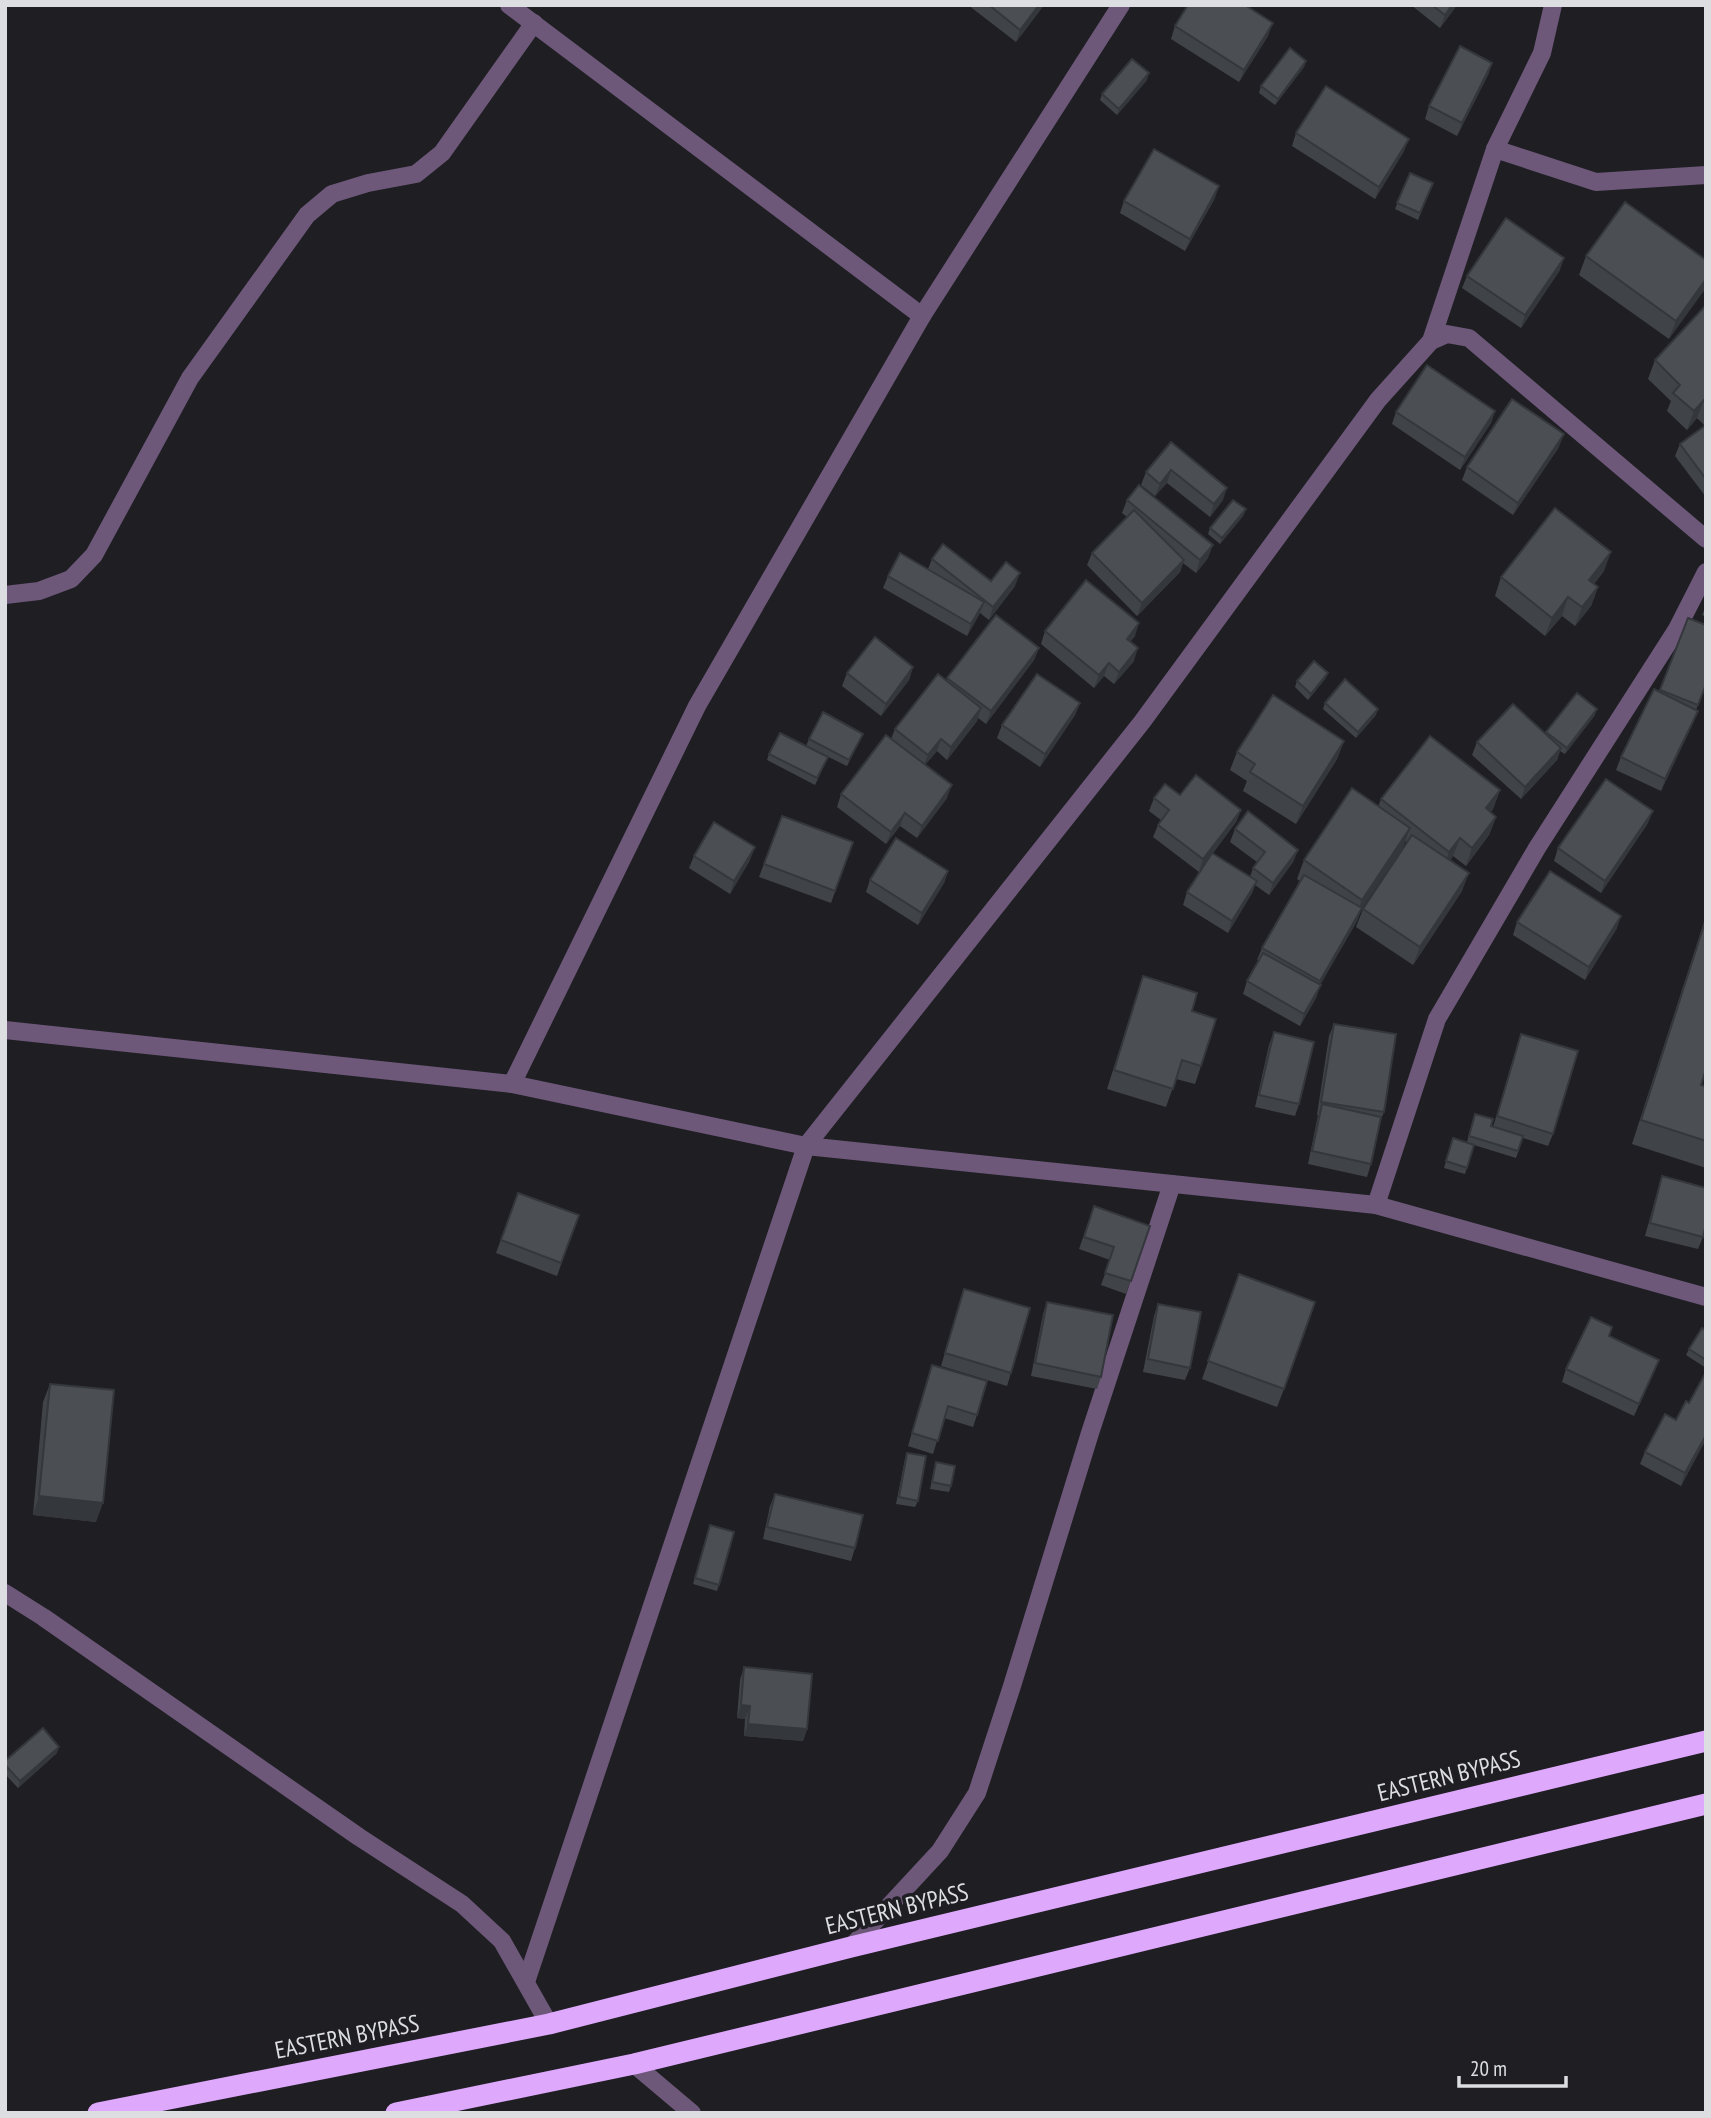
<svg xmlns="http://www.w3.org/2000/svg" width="1711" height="2118" font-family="'PT Sans Narrow',sans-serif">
<rect width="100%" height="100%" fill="#1e1e23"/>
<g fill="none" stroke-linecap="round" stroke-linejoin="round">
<!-- street -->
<g stroke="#6d5879" stroke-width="18">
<polyline points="509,5 922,316"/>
<polyline points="1495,149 1596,182 1706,175"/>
<polyline points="1431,341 1495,149 1542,53 1553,5"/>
<polyline points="5,595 39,591 71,579 94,555 190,378 307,215 332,194 368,183 416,174 442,153 534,23"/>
<polyline points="5,1030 512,1084 806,1146 1376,1205 1706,1297"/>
<polyline points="512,1084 697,706 922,316 1121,5"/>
<polyline points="1376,1205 1437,1019 1537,848 1677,629 1706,572"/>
<polyline points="5,1593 43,1617 359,1837 462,1904 502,1941 549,2024"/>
<polyline points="851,1947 940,1851 977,1793 1012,1686 1090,1433 1172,1184"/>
<polyline points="526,1982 806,1146 1142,722 1378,400 1431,341 1447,334 1469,338 1706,539"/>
<polyline points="634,2064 692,2113"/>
</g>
<!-- highway -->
<g stroke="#dea8fc" stroke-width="21">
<polyline points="98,2113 549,2024 851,1947 1706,1741"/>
<polyline points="396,2113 634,2064 1706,1804"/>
</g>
</g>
<!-- wall -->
<g fill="#404448">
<polygon points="968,5 1044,5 1016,42"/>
<polygon points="1411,5 1457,5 1440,28"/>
<polygon points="1175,26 1268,36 1239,82 1171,39"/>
<polygon points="1306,61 1304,67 1275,105 1259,93 1261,86"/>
<polygon points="1492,63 1488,75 1457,136 1425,119 1429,106"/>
<polygon points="1147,80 1117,115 1100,100 1102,94"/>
<polygon points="1296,133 1404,151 1375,199 1292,146"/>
<polygon points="1410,173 1433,183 1418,220 1395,209"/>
<polygon points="1215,198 1185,251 1120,213 1124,201"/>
<polygon points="1586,256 1706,260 1669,339 1579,275"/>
<polygon points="1560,270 1521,328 1462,288 1467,276"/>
<polygon points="1706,305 1706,497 1675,456 1680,444 1705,426 1697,418 1687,430 1667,411 1671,401 1648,379 1655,360"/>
<polygon points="1495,411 1491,423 1460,470 1392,424 1396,412"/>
<polygon points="1171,442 1223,500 1210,517 1167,483 1155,496 1141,485 1146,472"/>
<polygon points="1559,447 1513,515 1462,480 1467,467"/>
<polygon points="1127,500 1208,558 1196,573 1183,563 1180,572 1137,616 1087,565 1092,553 1127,517 1122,513"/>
<polygon points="1246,509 1243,516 1220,544 1208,534 1210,528"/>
<polygon points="932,559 991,581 1015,586 989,620 980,613 967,636 883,588 888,576 928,569"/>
<polygon points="1604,571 1594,584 1598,587 1591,606 1575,626 1562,616 1545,636 1495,596 1501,577"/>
<polygon points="1706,606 1706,617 1702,615"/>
<polygon points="1688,618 1706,685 1696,710 1693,723 1661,791 1616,770 1621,757 1659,692"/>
<polygon points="1045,631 1135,636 1130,642 1134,661 1114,684 1104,676 1094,688 1041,644"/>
<polygon points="1039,648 1034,660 986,724 978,718 977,721 947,760 937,751 925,765 947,798 917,838 900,826 886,844 837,807 841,794 891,739 895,729 947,681 947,678"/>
<polygon points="913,667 909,680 881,716 842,686 847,673"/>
<polygon points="1328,673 1325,679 1308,700 1295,687 1297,681"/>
<polygon points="1080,703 1075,715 1040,767 997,738 1002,725"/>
<polygon points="1325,703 1376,715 1356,738 1323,709"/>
<polygon points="1595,715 1565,754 1560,751 1557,760 1521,799 1472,755 1477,742 1546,734 1546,732"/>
<polygon points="809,739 860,740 847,766 806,746"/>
<polygon points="1344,741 1337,759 1296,824 1243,791 1247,781 1230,770 1237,752"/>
<polygon points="769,754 825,764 815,785 767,760"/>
<polygon points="1500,790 1493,809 1490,812 1496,817 1489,835 1466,866 1453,856 1450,861 1462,891 1413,965 1356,927 1363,909 1407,843 1405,841 1403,847 1362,908 1357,921 1320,985 1316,998 1300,1026 1243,994 1247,981 1259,961 1257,960 1262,948 1300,881 1297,879 1304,860 1378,807 1381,799"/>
<polygon points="1180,795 1241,810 1236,822 1213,853 1250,877 1253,868 1257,862 1230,842 1235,829 1298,850 1293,862 1269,895 1255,885 1252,893 1228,933 1183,905 1187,892 1206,863 1199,872 1153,837 1158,825 1161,820 1149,811 1154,798"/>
<polygon points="782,816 853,842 831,903 759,877"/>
<polygon points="1648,823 1601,893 1554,861 1558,848"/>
<polygon points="694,856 750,860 730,894 689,868"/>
<polygon points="948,871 944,883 918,925 866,892 870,880"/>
<polygon points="1706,916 1706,1069 1701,1085 1706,1087 1706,1168 1632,1144"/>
<polygon points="1517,922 1617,928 1585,980 1513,935"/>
<polygon points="1143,976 1192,1011 1201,1066 1195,1084 1176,1079 1166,1107 1107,1089"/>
<polygon points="1334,1024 1384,1112 1380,1122 1371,1164 1367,1177 1308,1164 1318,1115 1317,1115 1329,1036"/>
<polygon points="1274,1032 1299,1104 1295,1116 1255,1107 1269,1045"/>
<polygon points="1521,1034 1553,1134 1548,1146 1523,1138 1516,1158 1474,1145 1465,1174 1444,1168 1453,1138 1467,1142 1473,1120 1493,1127"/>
<polygon points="1662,1176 1703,1237 1698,1249 1645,1236 1658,1189"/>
<polygon points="518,1193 579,1215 557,1276 496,1253"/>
<polygon points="1094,1206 1150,1226 1126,1294 1101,1285 1110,1260 1079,1249"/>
<polygon points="1239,1274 1284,1389 1277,1407 1202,1379"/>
<polygon points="964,1289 1011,1373 1007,1386 941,1366"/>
<polygon points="1047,1302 1101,1377 1097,1389 1031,1376 1043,1314"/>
<polygon points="1158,1304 1190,1368 1185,1380 1143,1372 1154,1316"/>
<polygon points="1706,1330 1706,1368 1686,1355 1689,1349"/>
<polygon points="1609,1337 1659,1360 1634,1416 1562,1382 1566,1369"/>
<polygon points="932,1365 977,1415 973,1427 944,1418 933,1454 908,1446"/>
<polygon points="50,1384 96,1522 33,1515 43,1402"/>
<polygon points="1689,1403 1706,1439 1681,1486 1640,1464 1645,1452 1676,1420"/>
<polygon points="907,1453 918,1501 915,1507 896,1504 905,1459"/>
<polygon points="936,1462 951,1486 949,1492 930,1489"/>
<polygon points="775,1494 855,1548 851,1561 763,1539 770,1506"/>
<polygon points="710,1525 719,1585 717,1591 693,1584"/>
<polygon points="744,1667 807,1729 803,1741 744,1736 745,1719 737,1718 740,1680"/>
<polygon points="57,1753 18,1788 5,1774 5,1761"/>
</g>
<!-- shaded-wall -->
<g fill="#34373b">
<polygon points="1039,5 1044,5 1016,42 1020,30"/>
<polygon points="1452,5 1457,5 1440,28 1445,15"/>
<polygon points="1273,23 1268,36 1239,82 1244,70"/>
<polygon points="1306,61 1304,67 1275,105 1278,99"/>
<polygon points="1492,63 1488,75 1457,136 1462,123"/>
<polygon points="1149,73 1147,80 1117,115 1119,109"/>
<polygon points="1409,139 1404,151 1375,199 1379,187"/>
<polygon points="1219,186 1215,198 1185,251 1190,239"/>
<polygon points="1564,258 1560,270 1521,328 1525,315"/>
<polygon points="1706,279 1706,288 1669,339 1676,321"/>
<polygon points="1704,400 1697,418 1687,430 1694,411"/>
<polygon points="1495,411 1491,423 1460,470 1465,457"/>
<polygon points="1564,434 1559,447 1513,515 1518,503"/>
<polygon points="1171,470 1167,483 1155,496 1160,484"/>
<polygon points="1227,488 1223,500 1210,517 1214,504"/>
<polygon points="1246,509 1243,516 1220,544 1222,538"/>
<polygon points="1213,545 1208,558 1196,573 1200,560"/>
<polygon points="1611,552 1604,571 1582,598 1589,580"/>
<polygon points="1184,560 1180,572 1137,616 1142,603"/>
<polygon points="1020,573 1015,586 989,620 993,607"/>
<polygon points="1598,587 1591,606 1575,626 1582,607"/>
<polygon points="1568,597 1562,616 1545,636 1552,618"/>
<polygon points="984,602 979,615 967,636 971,624"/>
<polygon points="1139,623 1135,636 1122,651 1127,639"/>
<polygon points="1039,648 1034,660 986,724 991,711"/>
<polygon points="1138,648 1134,661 1114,684 1119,672"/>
<polygon points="1109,663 1104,676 1094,688 1099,675"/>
<polygon points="913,667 909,680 881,716 886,704"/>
<polygon points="1328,673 1325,679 1308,700 1311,694"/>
<polygon points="1080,703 1075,715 1040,767 1045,754"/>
<polygon points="981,708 977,721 947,760 951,747"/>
<polygon points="1378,709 1376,715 1356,738 1358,732"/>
<polygon points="1597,709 1595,715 1565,754 1567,748"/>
<polygon points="1698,711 1693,723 1661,791 1665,779"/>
<polygon points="941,739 937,751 923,767 928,755"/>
<polygon points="1344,741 1337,759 1296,824 1303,806"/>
<polygon points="1561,748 1557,760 1521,799 1525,787"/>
<polygon points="952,785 947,798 917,838 922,826"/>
<polygon points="1500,790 1493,809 1479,827 1486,808"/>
<polygon points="1241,810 1236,822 1199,872 1203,859"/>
<polygon points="1653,811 1648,823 1601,893 1605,881"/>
<polygon points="905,813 900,826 886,844 891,832"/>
<polygon points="1496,817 1489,835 1466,866 1472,848"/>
<polygon points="1410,828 1403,847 1355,918 1362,900"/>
<polygon points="1460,838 1453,856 1443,870 1449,852"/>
<polygon points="755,847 750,860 730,894 734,881"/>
<polygon points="1298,850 1293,862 1269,895 1273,883"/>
<polygon points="948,871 944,883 918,925 922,913"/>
<polygon points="1469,873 1462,891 1413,965 1420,947"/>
<polygon points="1257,881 1252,893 1228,933 1232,921"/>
<polygon points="1362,908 1357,921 1315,994 1320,981"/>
<polygon points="1621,916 1617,928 1585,980 1589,967"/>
<polygon points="1321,985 1316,998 1300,1026 1304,1014"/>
<polygon points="1706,1435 1706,1439 1681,1486 1685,1473"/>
<polygon points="39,1496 103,1503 96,1522 33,1515"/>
<polygon points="741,1705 750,1706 745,1719 737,1718"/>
<polygon points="748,1724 807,1729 803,1741 744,1736"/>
<polygon points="59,1747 57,1753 18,1788 20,1781"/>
</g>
<!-- building -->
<g fill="#4b4f54" stroke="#34373b" stroke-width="2">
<polygon points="989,5 1039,5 1020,30"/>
<polygon points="1188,5 1245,5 1273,23 1244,70 1175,26"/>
<polygon points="1432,5 1452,5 1445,15"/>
<polygon points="1460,46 1492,63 1462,123 1429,106"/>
<polygon points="1290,48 1306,61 1278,99 1261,86"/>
<polygon points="1132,59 1149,73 1119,109 1102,94"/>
<polygon points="1326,86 1409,139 1379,187 1296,133"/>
<polygon points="1154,149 1219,186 1190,239 1124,201"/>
<polygon points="1410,173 1433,183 1420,213 1397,203"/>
<polygon points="1625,202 1706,260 1706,279 1676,321 1586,256"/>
<polygon points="1506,218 1564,258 1525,315 1467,276"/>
<polygon points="1706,305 1706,402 1704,400 1694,411 1673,393 1680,385 1655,360"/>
<polygon points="1427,365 1495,411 1465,457 1396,412"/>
<polygon points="1512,399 1564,434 1518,503 1467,467"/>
<polygon points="1706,425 1706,479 1680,444"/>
<polygon points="1171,442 1227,488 1214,504 1171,470 1160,484 1146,472"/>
<polygon points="1139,485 1213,545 1200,560 1127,500"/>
<polygon points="1233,500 1246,509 1222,538 1210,528"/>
<polygon points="1555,508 1611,552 1589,580 1598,587 1582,607 1568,597 1552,618 1501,577"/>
<polygon points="1134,510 1184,560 1142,603 1092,553"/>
<polygon points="943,544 991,581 1006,562 1020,573 993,607 932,559"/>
<polygon points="900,553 984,602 971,624 888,576"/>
<polygon points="1086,580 1139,623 1127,639 1138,648 1119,672 1109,663 1099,675 1045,631"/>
<polygon points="996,615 1039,648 991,711 947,678"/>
<polygon points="1688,618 1706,625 1706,684 1698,705 1660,690"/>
<polygon points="875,637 913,667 886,704 847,673"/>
<polygon points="1314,661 1328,673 1311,694 1297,681"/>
<polygon points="938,674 981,708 951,747 941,739 928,755 895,729"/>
<polygon points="1037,674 1080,703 1045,754 1002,725"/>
<polygon points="1345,679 1378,709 1358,732 1325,703"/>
<polygon points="1654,689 1698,711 1665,779 1621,757"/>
<polygon points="1577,693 1597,709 1567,748 1546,732"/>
<polygon points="1273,695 1344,741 1303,806 1250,772 1255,764 1237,752"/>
<polygon points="1513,704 1561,748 1525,787 1477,742"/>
<polygon points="823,712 863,734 849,760 809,739"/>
<polygon points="780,733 828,757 817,778 769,754"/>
<polygon points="886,735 952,785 922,826 905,813 891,832 841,794"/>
<polygon points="1430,736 1500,790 1486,808 1496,817 1472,848 1460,838 1449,852 1381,799"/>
<polygon points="1196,775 1241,810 1203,859 1158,825 1169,810 1154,798 1165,784 1180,795"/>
<polygon points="1606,779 1653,811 1605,881 1558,848"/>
<polygon points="1352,788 1410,828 1362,900 1304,860"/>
<polygon points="1248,811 1298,850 1273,883 1253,868 1265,852 1235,829"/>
<polygon points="782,816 853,842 835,891 764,864"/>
<polygon points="714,822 755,847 734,881 694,856"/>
<polygon points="1412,835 1469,873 1420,947 1363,909"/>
<polygon points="896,838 948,871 922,913 870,880"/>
<polygon points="1212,853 1257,881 1232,921 1187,892"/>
<polygon points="1550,871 1621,916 1589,967 1517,922"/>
<polygon points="1304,875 1362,908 1320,981 1262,948"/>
<polygon points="1706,919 1706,1069 1701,1085 1706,1087 1706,1141 1641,1120"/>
<polygon points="1263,953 1321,985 1304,1014 1247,981"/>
<polygon points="1143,976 1197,993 1192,1011 1216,1019 1201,1066 1182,1060 1173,1089 1114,1070"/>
<polygon points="1334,1024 1396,1034 1384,1112 1321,1102"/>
<polygon points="1274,1032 1314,1042 1299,1104 1259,1095"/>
<polygon points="1521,1034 1578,1051 1553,1134 1497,1116"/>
<polygon points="1322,1104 1381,1117 1371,1164 1312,1151"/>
<polygon points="1475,1114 1493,1119 1491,1126 1523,1136 1518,1151 1469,1136"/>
<polygon points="1453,1138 1474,1145 1467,1168 1446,1161"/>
<polygon points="1662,1176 1706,1188 1706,1224 1703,1237 1650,1223"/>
<polygon points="518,1193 579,1215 561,1263 501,1240"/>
<polygon points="1094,1206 1150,1226 1131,1281 1105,1273 1114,1247 1084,1237"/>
<polygon points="1239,1274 1315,1302 1284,1389 1208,1361"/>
<polygon points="964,1289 1030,1308 1011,1373 945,1353"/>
<polygon points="1047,1302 1113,1315 1101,1377 1035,1363"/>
<polygon points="1158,1304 1201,1312 1190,1368 1148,1359"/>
<polygon points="1591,1317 1612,1327 1609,1336 1659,1360 1639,1404 1566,1369"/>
<polygon points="1702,1328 1706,1330 1706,1360 1689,1349"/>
<polygon points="932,1365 987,1381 977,1415 948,1406 938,1441 912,1433"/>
<polygon points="1706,1372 1706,1435 1685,1473 1645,1452 1665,1414 1676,1420 1686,1401 1689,1403"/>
<polygon points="50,1384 114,1390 103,1503 39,1496"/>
<polygon points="907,1453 926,1456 918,1501 899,1497"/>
<polygon points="936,1462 955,1466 951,1486 932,1482"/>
<polygon points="775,1494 863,1515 855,1548 767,1527"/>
<polygon points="710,1525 734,1532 719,1585 695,1578"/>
<polygon points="744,1667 812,1674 807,1729 748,1724 750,1706 741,1705"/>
<polygon points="43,1728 59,1747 20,1781 5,1765 5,1761"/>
</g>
<g text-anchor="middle" stroke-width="7" stroke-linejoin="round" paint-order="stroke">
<!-- street labels -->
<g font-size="24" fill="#dddee1" stroke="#1e1e23">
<text transform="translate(1449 1776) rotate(-14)" y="8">EASTERN BYPASS</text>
<text transform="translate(897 1909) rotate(-14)" y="8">EASTERN BYPASS</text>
<text transform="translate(347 2037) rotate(-11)" y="8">EASTERN BYPASS</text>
</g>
</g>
<!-- border -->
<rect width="1711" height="2118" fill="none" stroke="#dddee1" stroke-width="14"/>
<!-- scale -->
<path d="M1459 2076v10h107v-10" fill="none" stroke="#dddee1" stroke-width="3.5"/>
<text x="1470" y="2076" font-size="21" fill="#dddee1" stroke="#1e1e23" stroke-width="5" paint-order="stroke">20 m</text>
</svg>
